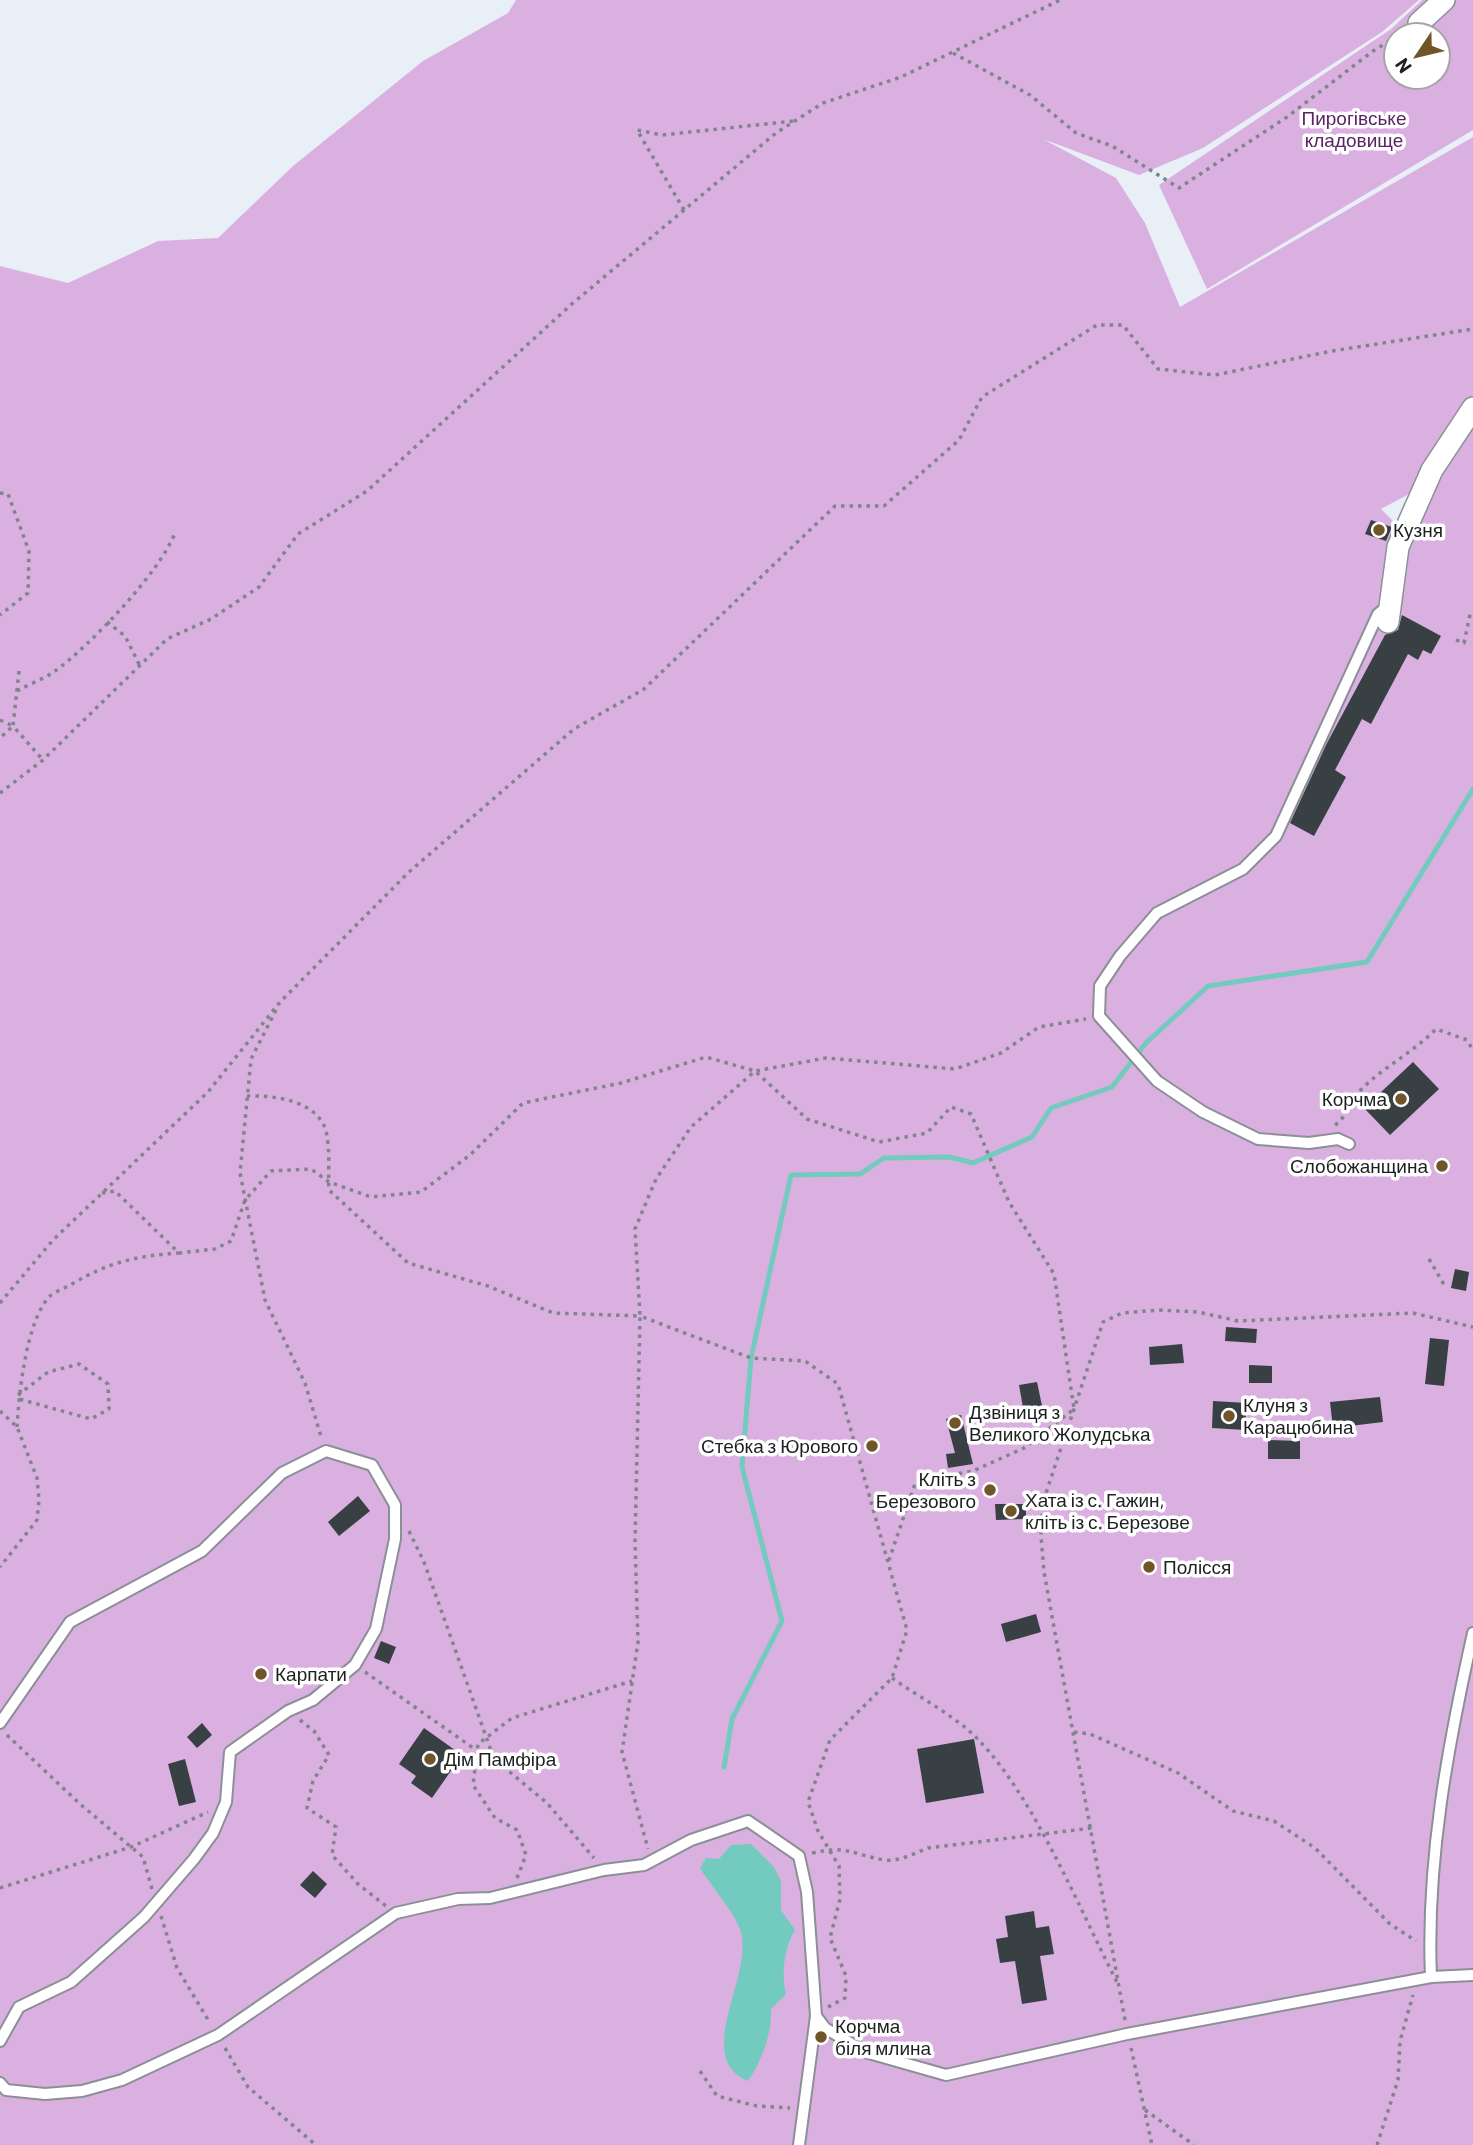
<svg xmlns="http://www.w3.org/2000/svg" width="1473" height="2145" font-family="Barlow,sans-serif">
<rect width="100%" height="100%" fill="#e9eff6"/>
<!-- green -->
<g fill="#dab0e1" fill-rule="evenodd">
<path d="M516 0H1419L1382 32 1203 148 1139 175 1043 139 1116 178 1145 223 1180 307 1473 137V2145H0V266L68 283 158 241 218 238 293 166 423 61 508 13ZM1422 487 1405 533 1381 509Z"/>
<path d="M1422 0H1473V130L1207 289 1159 185 1391 29ZM1396 35H1438V77H1396Z"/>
</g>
<!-- water -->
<path fill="#72cbbe" d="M751 1844 774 1867 781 1881V1910L795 1930C784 1949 781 1973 786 1994L771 2009C772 2033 762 2061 748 2081 692 2057 753 1978 741 1932 736 1914 711 1886 700 1868L706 1858 719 1859 731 1845Z"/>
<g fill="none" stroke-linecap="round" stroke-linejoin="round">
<!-- stream -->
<polyline stroke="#72cbbe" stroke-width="5" points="724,1767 732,1719 782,1621 742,1467 751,1358 791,1175 860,1174 884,1158 949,1157 973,1163 1032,1137 1051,1108 1112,1087 1146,1043 1208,986 1367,962 1473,789"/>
</g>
<!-- building -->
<g fill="#384043">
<polygon points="1371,520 1392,527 1386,541 1365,534"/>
<polygon points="1402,615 1441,636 1431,654 1423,650 1418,660 1408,654 1371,724 1362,719 1335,770 1346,777 1314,836 1290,823 1327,743 1385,635 1398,630"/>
<polygon points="1413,1062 1439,1089 1390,1135 1364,1108"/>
<polygon points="1455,1269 1469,1272 1466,1291 1451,1288"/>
<polygon points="1226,1327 1257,1329 1256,1343 1225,1341"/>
<polygon points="1430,1338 1449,1340 1444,1386 1425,1384"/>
<polygon points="1182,1344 1184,1363 1150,1365 1149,1347"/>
<polygon points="1249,1365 1272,1366 1272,1383 1249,1383"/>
<polygon points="1037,1382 1044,1415 1025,1419 1019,1385"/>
<polygon points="1380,1397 1383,1422 1333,1428 1330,1402"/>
<polygon points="1213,1401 1247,1403 1245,1430 1212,1428"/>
<polygon points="961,1415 973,1464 948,1468 946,1454 955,1453 946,1419"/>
<polygon points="1268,1440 1300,1441 1300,1459 1268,1459"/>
<polygon points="358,1496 370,1511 339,1536 328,1522"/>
<polygon points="995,1504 1026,1504 1026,1519 996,1520"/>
<polygon points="1036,1614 1041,1632 1006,1642 1001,1624"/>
<polygon points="381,1641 396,1647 389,1664 374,1658"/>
<polygon points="202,1723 212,1735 197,1748 187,1737"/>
<polygon points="424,1728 462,1755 432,1798 411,1783 416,1776 399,1764"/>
<polygon points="974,1739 984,1793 926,1803 917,1749"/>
<polygon points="185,1759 196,1802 179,1806 168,1764"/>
<polygon points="313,1871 327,1884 315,1898 300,1885"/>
<polygon points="1034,1911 1036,1928 1049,1926 1054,1954 1040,1956 1047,2000 1022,2004 1015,1961 1000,1963 996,1939 1008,1937 1005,1916"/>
</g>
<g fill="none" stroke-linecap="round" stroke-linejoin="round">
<defs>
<g id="service">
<polyline points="1349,1144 1338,1139 1309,1143 1258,1139 1203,1112 1157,1081 1099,1016 1100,986 1120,956 1157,913 1243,869 1276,836 1378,614 1389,605"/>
<polyline points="0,1723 70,1622 202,1551 282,1473 326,1451 372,1465 395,1505 395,1539 376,1629 355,1665 313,1700 288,1711 230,1752 226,1802 213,1833 194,1859 144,1917 71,1982 19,2007 0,2041"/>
<path d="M1431 1977C1426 1862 1448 1745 1473 1633"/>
<polyline points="816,2016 825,2028 865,2052 946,2075 1127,2034 1431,1977 1473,1975"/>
<polyline points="0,2083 6,2090 45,2094 82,2091 122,2080 218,2035 396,1913 458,1899 490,1898 604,1870 644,1865 691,1840 748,1821 799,1856 807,1892 816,2016 799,2145"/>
</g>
<g id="minor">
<polyline points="1419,23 1444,0"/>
<polyline points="1388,622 1398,547 1432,470 1473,408"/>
</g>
</defs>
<!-- service casing -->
<use href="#service" stroke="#8b9096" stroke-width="14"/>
<!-- minor casing -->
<use href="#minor" stroke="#8b9096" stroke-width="24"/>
<!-- path -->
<g stroke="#81858a" stroke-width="3.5" stroke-dasharray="3.5 5" stroke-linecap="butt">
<polyline points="953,53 1030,95 1076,133 1112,146 1179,188 1287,117 1373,51 1396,37"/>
<polyline points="684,210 637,130 662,135 794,121"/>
<polyline points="0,493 8,494 29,551 28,593 0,615"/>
<polyline points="107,622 125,636 140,666"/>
<polyline points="1456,640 1464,643 1471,610"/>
<polyline points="19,671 13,726 43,760"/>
<path d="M17 691C29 684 44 679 55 671 90 646 160 572 175 533"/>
<polyline points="0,720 13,726 0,738"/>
<polyline points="0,793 43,760 167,639 211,619 259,587 298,534 367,491 573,303 776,133 823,103 901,77 1060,0"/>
<polyline points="276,1010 251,1059 240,1173 265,1300 305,1383 322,1440"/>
<path d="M247 1096C275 1095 322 1101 327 1136 330 1154 328 1173 329 1190L408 1263 488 1286 553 1313 640 1316 635 1542 638 1642 622 1752 648 1849"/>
<path d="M1335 1125C1347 1117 1347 1105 1356 1095 1380 1068 1412 1054 1436 1029L1467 1040 1473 1050"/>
<polyline points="102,1193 115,1191 179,1253 215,1249 231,1241 245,1200 271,1171 311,1169 329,1182 371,1197 421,1192 470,1155 523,1103 621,1083 706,1057 755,1071 807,1119 879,1142 927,1133 951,1107 971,1114 1009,1202 1054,1274 1074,1409 1024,1448 973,1471 916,1481 888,1563"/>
<polyline points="1429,1259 1446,1288"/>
<polyline points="0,1303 53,1240 208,1092 280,1002 409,872 574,729 644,689 835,506 884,506 959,440 982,397 1097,325 1123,325 1158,369 1215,375 1332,351 1473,329"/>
<polyline points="18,1395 48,1372 79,1364 108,1384 109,1409 91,1419 19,1399"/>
<polyline points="0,1411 17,1427 37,1478 39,1500 37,1520 0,1567"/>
<path d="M17 1427C19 1394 26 1322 49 1297 54 1292 65 1288 72 1284 109 1262 136 1256 179 1253"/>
<polyline points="409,1531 424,1562 494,1759 547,1803 594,1858"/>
<polyline points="365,1672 476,1750"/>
<path d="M892 1678C916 1695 944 1710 967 1729 1029 1783 1078 1907 1117 1982"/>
<polyline points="300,1720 314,1731 329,1755 313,1781 307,1808 336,1827 332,1855 358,1884 386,1906"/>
<polyline points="1074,1732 1090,1734 1178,1773 1233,1811 1274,1821 1315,1848 1390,1924 1416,1941"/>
<polyline points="7,1735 80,1804 143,1857 152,1889"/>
<path d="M812 1853C846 1845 852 1854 884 1860 899 1862 915 1853 928 1848L1092 1828"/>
<polyline points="517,1878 526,1855 517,1830 495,1818 473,1785 478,1744 512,1718 632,1681"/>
<polyline points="0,1888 131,1847 208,1812"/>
<polyline points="161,1916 177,1968 210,2023"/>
<polyline points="828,2007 845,1998 846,1976 830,1938 840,1899 839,1866 818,1831 808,1802 830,1740 892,1678 907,1630 838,1384 805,1361 751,1358 640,1316 635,1229 656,1179 691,1127 755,1071 826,1058 955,1069 1001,1053 1039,1027 1086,1019"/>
<polyline points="1125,2020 1044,1572 1041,1536 1043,1502 1103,1322 1122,1313 1159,1310 1198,1312 1238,1321 1413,1313 1473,1327"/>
<polyline points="225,2048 248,2087 316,2145"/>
<polyline points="1131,2048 1152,2145"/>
<polyline points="700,2071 717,2096 757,2106 790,2108"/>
<polyline points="1145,2110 1194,2145"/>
<polyline points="1377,2145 1398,2080 1400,2041 1413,1995"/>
</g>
<!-- service -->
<use href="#service" stroke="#fff" stroke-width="10"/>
<!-- minor -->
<use href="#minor" stroke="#fff" stroke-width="21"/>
</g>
<!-- markers -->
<g fill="#6f5527" stroke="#fff" stroke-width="2.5">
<circle cx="1379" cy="530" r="7"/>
<circle cx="1401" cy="1099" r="7"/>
<circle cx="1442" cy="1166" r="7"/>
<circle cx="1229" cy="1416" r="7"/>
<circle cx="955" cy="1423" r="7"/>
<circle cx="872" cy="1446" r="7"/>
<circle cx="990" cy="1490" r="7"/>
<circle cx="1011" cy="1511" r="7"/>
<circle cx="1149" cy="1567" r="7"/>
<circle cx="261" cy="1674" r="7"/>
<circle cx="430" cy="1759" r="7"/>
<circle cx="821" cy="2037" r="7"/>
</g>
<g text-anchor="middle" stroke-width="7" stroke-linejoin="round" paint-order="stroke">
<!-- park labels -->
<g font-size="19" fill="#5a2464" stroke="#fff">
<text x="1354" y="125">Пирогівське<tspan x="1354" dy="22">кладовище</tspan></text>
</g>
<!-- poi labels -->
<g font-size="19" fill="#1d1f21" stroke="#fff" text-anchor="start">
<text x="1393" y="537">Кузня</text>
<text x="1387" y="1106" text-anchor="end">Корчма</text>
<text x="1428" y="1173" text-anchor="end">Слобожанщина</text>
<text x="1243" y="1412">Клуня з<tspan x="1243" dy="22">Карацюбина</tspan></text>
<text x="969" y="1419">Дзвіниця з<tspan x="969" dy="22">Великого Жолудська</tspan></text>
<text x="858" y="1453" text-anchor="end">Стебка з Юрового</text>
<text x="976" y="1486" text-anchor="end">Кліть з<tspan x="976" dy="22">Березового</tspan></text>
<text x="1025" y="1507">Хата із с. Гажин,<tspan x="1025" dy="22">кліть із с. Березове</tspan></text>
<text x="1163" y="1574">Полісся</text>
<text x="275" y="1681">Карпати</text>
<text x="444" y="1766">Дім Памфіра</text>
<text x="835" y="2033">Корчма<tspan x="835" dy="22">біля млина</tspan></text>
</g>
</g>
<!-- north arrow -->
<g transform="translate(1417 56) rotate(235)"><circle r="33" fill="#ffffff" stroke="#a5a5a6" stroke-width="2"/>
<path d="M0-5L12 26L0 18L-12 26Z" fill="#6f5527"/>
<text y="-10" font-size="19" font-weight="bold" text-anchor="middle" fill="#1d1f21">N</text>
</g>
</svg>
